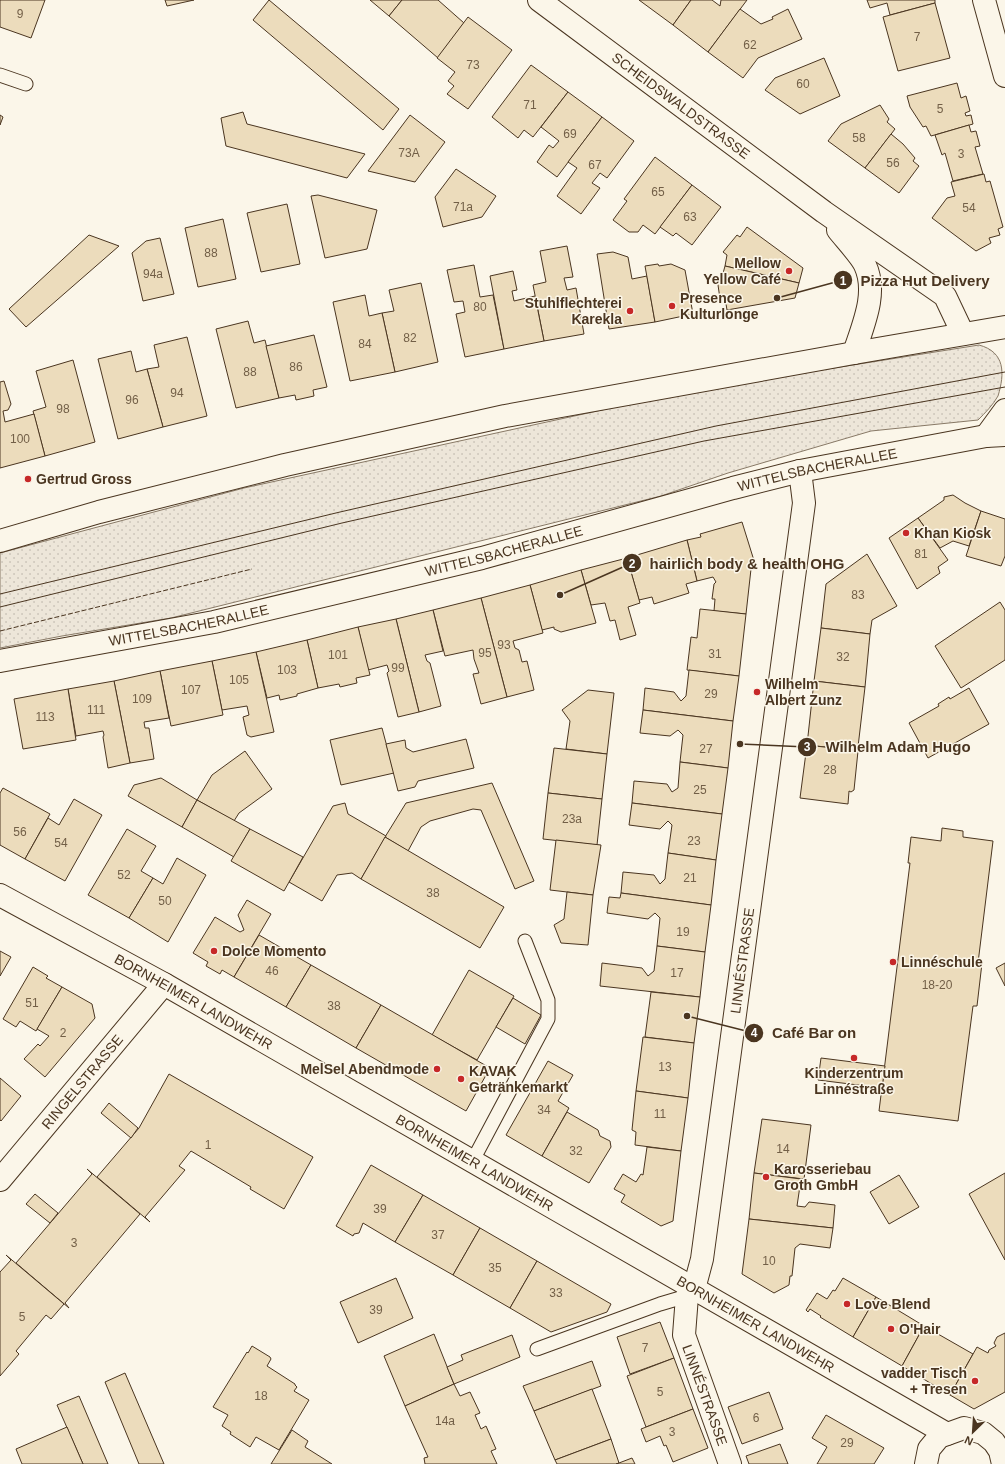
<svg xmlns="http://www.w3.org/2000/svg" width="1005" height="1464" font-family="Arial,sans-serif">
<defs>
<pattern id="grass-dots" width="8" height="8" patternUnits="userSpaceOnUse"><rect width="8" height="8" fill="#ede6d9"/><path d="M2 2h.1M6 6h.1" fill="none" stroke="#cdc6ba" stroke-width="1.8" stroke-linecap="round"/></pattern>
</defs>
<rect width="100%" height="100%" fill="#fbf6e9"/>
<!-- grass -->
<path fill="url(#grass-dots)" stroke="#887966" d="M979 345C1005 352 1005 373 998 396 993 405 985 413 978 420L871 431 728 473 661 496 171 618 62 636 0 648V553L244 488 689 391Z"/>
<!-- building -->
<g fill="#ecdcbc" stroke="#4a3520">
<polygon points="0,0 45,0 31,38 0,27"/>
<polygon points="165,0 194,0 167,6"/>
<polygon points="269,0 399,109 383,130 253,20"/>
<polygon points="370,0 402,0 389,16"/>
<polygon points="402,0 438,0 464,23 438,58 389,16"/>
<polygon points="639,0 691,0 673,25"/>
<polygon points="691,0 712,0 720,6 721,0 747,0 708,52 673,25"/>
<polygon points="867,0 935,0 935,3 890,15 887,3 870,8"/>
<polygon points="935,3 950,58 898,71 883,17"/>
<polygon points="740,9 761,24 773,19 772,17 788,9 802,39 758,58 743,78 708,52"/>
<polygon points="468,17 512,50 468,109 447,94 454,86 448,81 455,72 437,58"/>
<polygon points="824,58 840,96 800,114 765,90 775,78"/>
<polygon points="531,65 568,92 533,137 524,130 518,138 492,117"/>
<polygon points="957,83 961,98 966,96 970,111 965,113 966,116 971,115 973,124 931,136 926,126 923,127 910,107 907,96"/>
<polygon points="568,92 602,117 557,177 537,162 549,145 553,148 559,141 541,127"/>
<polygon points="880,105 889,119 887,122 895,129 865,168 828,141 841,124"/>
<polygon points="243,112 247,124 365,154 347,178 226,146 221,118"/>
<polygon points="0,115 3,117 0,125"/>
<polygon points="410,115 445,142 415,182 368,171"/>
<polygon points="602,117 634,141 607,178 600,173 592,183 600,188 581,214 557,196 577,168 568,162"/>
<polygon points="969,125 971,132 976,131 980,146 975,147 983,174 953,181 945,153 942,155 935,135"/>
<polygon points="891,134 903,144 915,158 913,161 919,166 899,193 865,168"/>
<polygon points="655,157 692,185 655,234 643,225 638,232 629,232 613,220 627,201 624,199"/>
<polygon points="456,169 496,196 482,217 443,227 435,197"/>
<polygon points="984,174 986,182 990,181 1003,227 998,229 1000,235 989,238 991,243 976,251 932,218 947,198 955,196 951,182"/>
<polygon points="692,185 721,207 692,245 676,233 673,236 660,227"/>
<polygon points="318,195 377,210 367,249 325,258 311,196"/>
<polygon points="287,204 300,264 261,272 247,213"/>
<polygon points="223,219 236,279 198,287 185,228"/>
<polygon points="747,227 803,268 799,283 725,266 727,255 723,252 737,235 740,237"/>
<polygon points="89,235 119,246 26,327 9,309"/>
<polygon points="160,238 174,294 143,301 132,253 146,241"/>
<polygon points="567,246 573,277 564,278 567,290 576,288 584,334 544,341 533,285 546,282 540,251"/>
<polygon points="613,252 628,257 632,279 647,276 655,322 609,329 597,254"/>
<polygon points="658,264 659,266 671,264 685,270 693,314 655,322 645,266"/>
<polygon points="474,265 480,297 493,295 504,349 465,357 456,314 465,312 463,301 454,302 447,270"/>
<polygon points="725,266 799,283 795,298 727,310 725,298 720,299 717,278 722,277"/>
<polygon points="513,271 517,290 512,291 514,301 535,296 544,341 504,349 490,276"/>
<polygon points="421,283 438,362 395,372 382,313 394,311 389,290"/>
<polygon points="365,295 369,316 382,313 395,372 350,381 333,302"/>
<polygon points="248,321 254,343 265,340 279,398 236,408 216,329"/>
<polygon points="314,335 327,387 313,390 314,396 296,400 295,395 279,398 266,346"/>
<polygon points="187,337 207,416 163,427 147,369 159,367 154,345"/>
<polygon points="131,351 136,372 147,369 163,427 118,439 98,359"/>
<polygon points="73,360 95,442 45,456 33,411 46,407 36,371"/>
<polygon points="4,381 11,404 8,410 3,411 5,422 34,414 45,456 0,468 0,382"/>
<polygon points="953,495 965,503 981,511 969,546 953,541 940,548 918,518 944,500 944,497"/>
<polygon points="981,511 1005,519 1005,556 1001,566 966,556"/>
<polygon points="918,518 948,560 938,567 940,573 917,589 889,538"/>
<polygon points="742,522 756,567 751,569 746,614 714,611 715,599 712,599 714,584 716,582 713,577 697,581 687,540 701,537 700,534"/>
<polygon points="687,540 697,581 686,584 689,593 654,604 652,597 639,600 627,558"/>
<polygon points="867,554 897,606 872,620 870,634 821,628 826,584"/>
<polygon points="627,558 640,603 628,607 636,635 620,640 615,620 610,621 605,603 591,605 581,570"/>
<polygon points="581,570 596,623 561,632 554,629 554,627 542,630 530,585"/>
<polygon points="530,585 543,633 513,641 515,648 519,650 522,662 527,661 534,690 507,697 481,598"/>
<polygon points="481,598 507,697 481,704 473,674 479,673 474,659 473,650 445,656 433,610"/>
<polygon points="1000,602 1005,610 1005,660 961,688 935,646"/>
<polygon points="700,609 746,614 739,676 687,670 691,637 697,638"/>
<polygon points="433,610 443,651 425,655 427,661 430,663 441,706 419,712 396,619"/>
<polygon points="396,619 419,712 398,717 387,673 389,671 387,665 368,670 358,627"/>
<polygon points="358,627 370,675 356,678 357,683 340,687 339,684 318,688 307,640"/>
<polygon points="821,628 870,634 865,687 814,681"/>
<polygon points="307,640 318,688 297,694 297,696 280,700 279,695 267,698 256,652"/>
<polygon points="256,652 274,732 251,737 247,735 243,717 249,715 247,706 222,710 212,661"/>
<polygon points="212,661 223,715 171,726 160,671"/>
<polygon points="689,670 739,676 733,721 643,710 645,688 674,692 681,701 686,696"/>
<polygon points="160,671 169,718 144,722 145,728 149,728 154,759 130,763 114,681"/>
<polygon points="114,681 130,763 108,768 103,737 104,735 103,731 76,736 68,689"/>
<polygon points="814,681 865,687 858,747 863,747 862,751 807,745"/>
<polygon points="969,688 989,724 928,758 909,723 939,706 938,704 949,697 950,699"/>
<polygon points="68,689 76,740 23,749 14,699"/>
<polygon points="588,690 614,693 607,754 566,749 570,721 562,710"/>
<polygon points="643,710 733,721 728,768 680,762 683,735 678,730 670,736 640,733"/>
<polygon points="382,728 394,773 341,785 330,740"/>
<polygon points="466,739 474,768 418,781 415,787 398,791 386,744 405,740 406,748 413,752"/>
<polygon points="807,745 858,751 854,790 851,792 849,791 848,804 800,798"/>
<polygon points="554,748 607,754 602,799 548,793"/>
<polygon points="245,751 272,789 239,813 234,821 197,800 212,775"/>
<polygon points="680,762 728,768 722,814 632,803 634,781 667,784 672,792 678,788"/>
<polygon points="161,778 197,800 182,827 128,796 134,785"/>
<polygon points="492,783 534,881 515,889 481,810 473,809 430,821 421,827 408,851 385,837 406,803"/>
<polygon points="3,788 50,814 25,859 0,845 0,793"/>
<polygon points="548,793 602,799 597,845 543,839"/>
<polygon points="74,799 102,815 65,881 25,859 48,818 59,825"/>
<polygon points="197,800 250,829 234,857 182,827"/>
<polygon points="345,803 348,814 386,836 361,879 352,873 337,875 322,901 289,882 333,806"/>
<polygon points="632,803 722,814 716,860 668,853 672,825 668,821 660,829 629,825"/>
<polygon points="942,828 963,831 963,837 993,841 978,963 982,963 977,1006 973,1006 958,1121 879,1111 910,863 908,863 911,837 941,841"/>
<polygon points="127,829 156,846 141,871 153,878 129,918 88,895"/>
<polygon points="250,829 303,857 284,891 231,861"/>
<polygon points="385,837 504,907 480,948 361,879"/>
<polygon points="556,840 601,845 593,895 550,890"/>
<polygon points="668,853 716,860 711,905 621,893 623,872 654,875 660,884 665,879"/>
<polygon points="177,858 206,875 168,942 129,918 153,878 163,884"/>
<polygon points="567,892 593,895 588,945 561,943 554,925 564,919"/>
<polygon points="621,893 711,905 705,952 657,946 660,918 655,913 648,919 607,913 609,897 620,898"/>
<polygon points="247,900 271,914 234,977 222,970 220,974 206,966 208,962 193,953 215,917 240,932 244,930 238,915"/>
<polygon points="259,935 311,965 286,1007 234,977"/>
<polygon points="657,946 705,952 700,997 600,986 602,963 642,968 648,976 654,971"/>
<polygon points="0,951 11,957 0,976"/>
<polygon points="1005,963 1005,986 996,968"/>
<polygon points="311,965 381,1005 356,1048 286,1007"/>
<polygon points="33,967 48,976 46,978 62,987 36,1031 20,1021 16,1027 3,1019"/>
<polygon points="469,970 514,996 477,1060 432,1035"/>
<polygon points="62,987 92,1004 95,1018 45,1077 24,1059 38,1044 40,1046 49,1036 37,1029"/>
<polygon points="651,992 700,997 694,1043 645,1037"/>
<polygon points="513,998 541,1015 525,1044 496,1027"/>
<polygon points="381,1005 490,1068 466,1111 356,1048"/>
<polygon points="643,1037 694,1043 688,1098 636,1091"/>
<polygon points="821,1058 885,1066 882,1088 818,1080"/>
<polygon points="548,1061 573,1075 558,1101 569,1108 542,1156 506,1135"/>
<polygon points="169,1074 313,1157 284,1209 250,1189 251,1187 191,1151 179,1166 185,1170 145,1217 150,1222 97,1177 139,1128"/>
<polygon points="0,1078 21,1096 1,1121 0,1120"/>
<polygon points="636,1091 688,1098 681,1151 635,1145 636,1132 632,1130"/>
<polygon points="109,1103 138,1128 131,1138 101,1113"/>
<polygon points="567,1112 598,1130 600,1136 610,1141 611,1147 589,1183 542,1156"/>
<polygon points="762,1119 811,1125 804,1179 754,1173"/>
<polygon points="647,1147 681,1151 673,1221 661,1226 621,1202 625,1195 614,1189 623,1174 636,1182 641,1174 643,1175"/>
<polygon points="371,1165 423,1195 395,1242 363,1223 359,1233 354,1234 353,1236 336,1226"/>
<polygon points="87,1169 140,1214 65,1303 69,1308 16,1263 92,1174"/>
<polygon points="754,1173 801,1179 797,1206 805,1207 809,1202 835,1205 833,1228 749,1219"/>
<polygon points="1005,1173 1005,1260 969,1194"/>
<polygon points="899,1175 919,1207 889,1224 870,1192"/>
<polygon points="35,1194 58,1213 50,1223 26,1204"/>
<polygon points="423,1195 480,1228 453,1275 395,1242"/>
<polygon points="749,1219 833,1228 830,1248 800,1244 795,1248 792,1276 790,1276 789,1285 774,1293 742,1274"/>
<polygon points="480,1228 537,1261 510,1308 453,1275"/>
<polygon points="6,1255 64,1304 51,1319 46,1315 16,1351 19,1354 0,1376 0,1272 11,1260"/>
<polygon points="537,1261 611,1304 607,1312 551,1332 510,1308"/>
<polygon points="396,1278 413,1318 358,1343 340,1302"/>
<polygon points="843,1278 876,1297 853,1337 820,1317 821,1316 810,1309 808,1312 806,1310 817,1293 827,1299 833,1290 835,1291"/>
<polygon points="876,1297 924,1326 902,1366 853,1337"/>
<polygon points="660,1322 674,1358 630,1374 617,1337"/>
<polygon points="924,1326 973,1354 950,1395 902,1366"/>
<polygon points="1005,1333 1005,1392 974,1409 950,1395 977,1347 988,1353 989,1350 996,1346 994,1343 997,1337"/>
<polygon points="434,1334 454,1384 405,1406 384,1356"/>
<polygon points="512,1335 520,1357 454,1384 447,1367 463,1360 461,1355"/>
<polygon points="252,1346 270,1357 271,1359 267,1366 295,1384 295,1385 297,1387 294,1391 309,1400 279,1450 256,1437 250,1447 230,1434 231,1432 222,1426 228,1415 213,1407 247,1352 248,1353"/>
<polygon points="674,1358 693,1409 646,1427 627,1376"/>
<polygon points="592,1361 601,1386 534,1411 523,1386"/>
<polygon points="125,1373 164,1464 139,1464 105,1382"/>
<polygon points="454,1384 460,1396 470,1392 480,1413 475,1415 481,1429 486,1426 496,1449 491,1451 497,1464 425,1464 424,1458 428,1457 405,1406"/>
<polygon points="592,1389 611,1439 555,1460 534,1411"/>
<polygon points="769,1392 783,1429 742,1444 728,1407"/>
<polygon points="79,1396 108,1464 83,1464 57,1405"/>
<polygon points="693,1409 708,1448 673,1462 666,1445 664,1446 660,1436 646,1442 641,1429"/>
<polygon points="826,1415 884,1448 874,1464 817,1464 827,1447 812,1438"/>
<polygon points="67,1427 83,1464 22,1464 16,1449"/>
<polygon points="292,1430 308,1441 305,1447 332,1464 271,1464"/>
<polygon points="611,1439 619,1463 616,1464 557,1464 555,1460"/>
<polygon points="780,1444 788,1464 749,1464 746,1456"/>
<polygon points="632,1458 635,1464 616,1464 619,1463"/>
</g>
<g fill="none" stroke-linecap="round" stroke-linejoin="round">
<defs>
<g id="lane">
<polyline points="0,75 26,84"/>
<polyline points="472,1162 548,1019 548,1000 525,941"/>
<polyline points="537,1349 660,1304 687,1296"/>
</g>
<g id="street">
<path id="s1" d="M539 0 824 212 945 296 963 334"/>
<polyline points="984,0 1005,76"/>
<path d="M838 230C845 239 861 256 865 265 878 293 863 325 854 353"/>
<path id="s2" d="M0 895 164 984 947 1434"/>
<path id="s3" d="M0 1180 164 984"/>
<path id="s4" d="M730 1464 684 1335 687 1296 694 1289 702 1259 804 503 800 471"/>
<polyline points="926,1464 929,1449 939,1437 964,1428 983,1433 994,1442 1000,1451 1003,1464"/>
</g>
<g id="primary">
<polyline points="986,436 1005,410"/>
<polyline points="0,541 99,512 285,465 505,416 854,353 1005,327"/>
<path id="s5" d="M0 661 214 622 482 558 733 488 800 471 986 436 1005 435"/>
</g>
</defs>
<!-- lane casing -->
<use href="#lane" stroke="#4a3520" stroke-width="15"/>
<!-- street casing -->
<use href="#street" stroke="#4a3520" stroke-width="24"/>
<!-- primary casing -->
<use href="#primary" stroke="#4a3520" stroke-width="24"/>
<!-- lane -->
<use href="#lane" stroke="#fbf6e9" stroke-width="13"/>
<!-- street -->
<use href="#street" stroke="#fbf6e9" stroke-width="22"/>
<!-- primary -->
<use href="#primary" stroke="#fbf6e9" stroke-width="22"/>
<!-- tram -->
<g stroke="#4a3520" stroke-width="1">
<polyline points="0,594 340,512 716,426 1005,372"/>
<polyline points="0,607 342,523 704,441 1005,387"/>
</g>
<!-- fence -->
<polyline stroke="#4a3520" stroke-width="1" stroke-dasharray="5 2" stroke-linecap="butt" points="0,631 252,569"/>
</g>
<!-- markers -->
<g fill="#c62828" stroke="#fbf6e9" stroke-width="1.5">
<circle cx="789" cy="271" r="4"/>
<circle cx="672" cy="306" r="4"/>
<circle cx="630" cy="311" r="4"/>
<circle cx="28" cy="479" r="4"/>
<circle cx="906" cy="533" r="4"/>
<circle cx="757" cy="692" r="4"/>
<circle cx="214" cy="951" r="4"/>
<circle cx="893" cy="962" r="4"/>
<circle cx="854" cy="1058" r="4"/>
<circle cx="437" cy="1069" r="4"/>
<circle cx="461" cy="1079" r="4"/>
<circle cx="766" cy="1177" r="4"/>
<circle cx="847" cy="1304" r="4"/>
<circle cx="891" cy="1329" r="4"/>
<circle cx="975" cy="1381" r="4"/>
</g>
<g text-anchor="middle" stroke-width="3" stroke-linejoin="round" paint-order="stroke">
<!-- number labels -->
<g font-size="12" fill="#725f47">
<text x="20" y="18">9</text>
<text x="917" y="41">7</text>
<text x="750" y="49">62</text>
<text x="473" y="69">73</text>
<text x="803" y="88">60</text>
<text x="530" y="109">71</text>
<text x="940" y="113">5</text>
<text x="570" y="138">69</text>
<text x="859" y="142">58</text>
<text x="409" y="157">73A</text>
<text x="961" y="158">3</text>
<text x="893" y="167">56</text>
<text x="595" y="169">67</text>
<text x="658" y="196">65</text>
<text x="463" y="211">71a</text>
<text x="969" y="212">54</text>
<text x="690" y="221">63</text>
<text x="211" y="257">88</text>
<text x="153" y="278">94a</text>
<text x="480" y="311">80</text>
<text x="410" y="342">82</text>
<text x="365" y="348">84</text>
<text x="296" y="371">86</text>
<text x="250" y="376">88</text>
<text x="177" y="397">94</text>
<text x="132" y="404">96</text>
<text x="63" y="413">98</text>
<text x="20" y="443">100</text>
<text x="921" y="558">81</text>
<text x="858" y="599">83</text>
<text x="504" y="649">93</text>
<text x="485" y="657">95</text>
<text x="715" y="658">31</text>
<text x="338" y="659">101</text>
<text x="843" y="661">32</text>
<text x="398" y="672">99</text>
<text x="287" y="674">103</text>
<text x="239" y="684">105</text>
<text x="191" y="694">107</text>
<text x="711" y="698">29</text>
<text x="142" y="703">109</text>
<text x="96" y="714">111</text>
<text x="45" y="721">113</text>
<text x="706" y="753">27</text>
<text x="830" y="774">28</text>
<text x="700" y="794">25</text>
<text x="572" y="823">23a</text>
<text x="20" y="836">56</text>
<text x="694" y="845">23</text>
<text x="61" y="847">54</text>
<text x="124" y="879">52</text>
<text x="690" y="882">21</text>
<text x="433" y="897">38</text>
<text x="165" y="905">50</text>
<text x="683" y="936">19</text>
<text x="272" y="975">46</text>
<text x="677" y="977">17</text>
<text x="937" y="989">18-20</text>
<text x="32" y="1007">51</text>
<text x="334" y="1010">38</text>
<text x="63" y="1037">2</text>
<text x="665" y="1071">13</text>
<text x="544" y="1114">34</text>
<text x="660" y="1118">11</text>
<text x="208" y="1149">1</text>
<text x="783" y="1153">14</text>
<text x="576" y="1155">32</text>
<text x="380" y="1213">39</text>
<text x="438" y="1239">37</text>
<text x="74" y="1247">3</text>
<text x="769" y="1265">10</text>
<text x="495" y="1272">35</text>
<text x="556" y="1297">33</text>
<text x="376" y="1314">39</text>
<text x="22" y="1321">5</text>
<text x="645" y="1352">7</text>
<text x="660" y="1396">5</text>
<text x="261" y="1400">18</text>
<text x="756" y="1422">6</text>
<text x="445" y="1425">14a</text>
<text x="672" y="1436">3</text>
<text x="847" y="1447">29</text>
</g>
<!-- street labels -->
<g font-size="14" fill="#4a3520" stroke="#fbf6e9">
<text dy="5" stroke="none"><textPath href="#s1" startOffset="177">SCHEIDSWALDSTRASSE</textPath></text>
<text dy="5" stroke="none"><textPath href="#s5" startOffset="840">WITTELSBACHERALLEE</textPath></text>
<text dy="5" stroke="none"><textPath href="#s5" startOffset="516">WITTELSBACHERALLEE</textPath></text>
<text dy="5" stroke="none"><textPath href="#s5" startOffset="192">WITTELSBACHERALLEE</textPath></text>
<text dy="5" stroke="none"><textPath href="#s4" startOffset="518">LINNÉSTRASSE</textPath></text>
<text dy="5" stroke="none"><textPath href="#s2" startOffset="221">BORNHEIMER LANDWEHR</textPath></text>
<text dy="5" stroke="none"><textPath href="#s3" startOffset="128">RINGELSTRASSE</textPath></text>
<text dy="5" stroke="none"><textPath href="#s2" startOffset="545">BORNHEIMER LANDWEHR</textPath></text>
<text dy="5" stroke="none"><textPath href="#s2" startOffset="869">BORNHEIMER LANDWEHR</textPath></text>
<text transform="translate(705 1395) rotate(70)" y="5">LINNÉSTRASSE</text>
</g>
<!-- poi labels -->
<g font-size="14" font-weight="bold" fill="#4a3520" stroke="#fbf6e9" text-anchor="start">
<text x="781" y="268" text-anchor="end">Mellow<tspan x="781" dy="16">Yellow Café</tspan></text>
<text x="680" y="303">Presence<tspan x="680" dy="16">Kulturlonge</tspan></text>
<text x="622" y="308" text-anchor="end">Stuhlflechterei<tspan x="622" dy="16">Karekla</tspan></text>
<text x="36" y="484">Gertrud Gross</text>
<text x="914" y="538">Khan Kiosk</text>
<text x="765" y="689">Wilhelm<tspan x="765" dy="16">Albert Zunz</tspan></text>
<text x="222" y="956">Dolce Momento</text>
<text x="901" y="967">Linnéschule</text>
<text x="429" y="1074" text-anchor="end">MelSel Abendmode</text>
<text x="469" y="1076">KAVAK<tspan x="469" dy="16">Getränkemarkt</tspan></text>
<text x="854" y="1078" text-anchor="middle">Kinderzentrum<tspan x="854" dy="16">Linnéstraße</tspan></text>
<text x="774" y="1174">Karosseriebau<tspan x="774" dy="16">Groth GmbH</tspan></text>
<text x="855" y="1309">Love Blend</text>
<text x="899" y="1334">O'Hair</text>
<text x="967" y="1378" text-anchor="end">vadder Tisch<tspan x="967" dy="16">+ Tresen</tspan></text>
</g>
</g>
<!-- callouts -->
<path fill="none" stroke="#4a3520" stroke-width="1.5" d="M777 298L843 280M560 595L632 563M740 744L807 747M687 1016L754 1033"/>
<g fill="#4a3520" stroke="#fbf6e9" stroke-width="1.5">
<circle cx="777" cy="298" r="4"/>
<circle cx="560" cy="595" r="4"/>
<circle cx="740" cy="744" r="4"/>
<circle cx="687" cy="1016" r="4"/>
<circle cx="843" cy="280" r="10"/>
<circle cx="632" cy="563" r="10"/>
<circle cx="807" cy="747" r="10"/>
<circle cx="754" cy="1033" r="10"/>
</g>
<g font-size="12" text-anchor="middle" font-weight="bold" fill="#fff">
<text x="843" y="285">1</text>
<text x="632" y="568">2</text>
<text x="807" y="751">3</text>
<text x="754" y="1037">4</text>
</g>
<g font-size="15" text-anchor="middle" font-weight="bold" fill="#4a3520" stroke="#fbf6e9" stroke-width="3" stroke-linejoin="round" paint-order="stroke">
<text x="925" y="286">Pizza Hut Delivery</text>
<text x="747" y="569">hairlich body &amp; health OHG</text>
<text x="898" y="752">Wilhelm Adam Hugo</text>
<text x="814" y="1038">Café Bar on</text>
</g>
<!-- north arrow -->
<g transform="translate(973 1432) rotate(205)" stroke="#fbf6e9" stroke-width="3" paint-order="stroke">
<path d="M0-3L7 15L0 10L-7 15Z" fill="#4a3520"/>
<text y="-6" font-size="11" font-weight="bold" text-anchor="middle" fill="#4a3520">N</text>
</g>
</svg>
